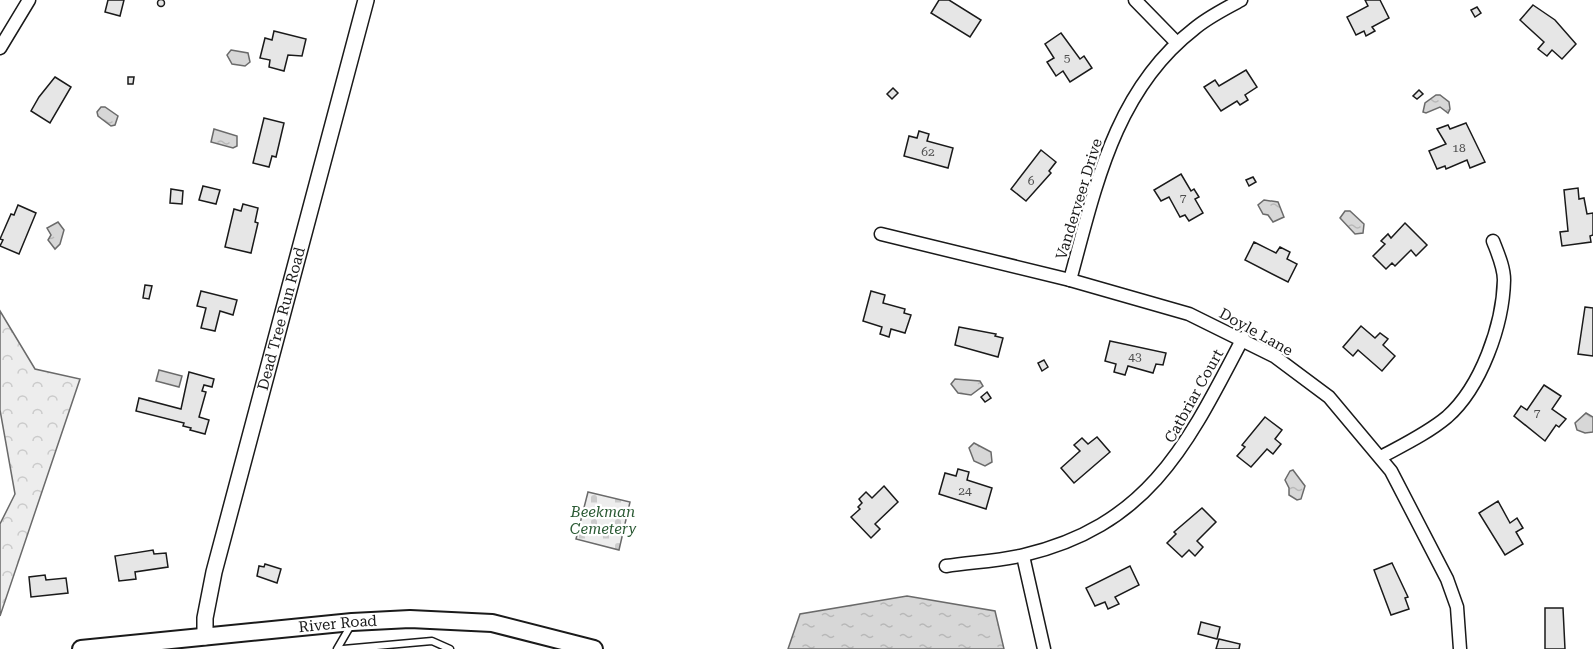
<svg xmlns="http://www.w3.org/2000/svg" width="1593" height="649" font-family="'Roboto Serif',serif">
<defs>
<pattern id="forest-crowns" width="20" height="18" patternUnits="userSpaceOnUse" patternTransform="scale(1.5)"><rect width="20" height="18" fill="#ededed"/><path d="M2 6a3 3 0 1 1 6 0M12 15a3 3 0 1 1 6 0" fill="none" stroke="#cbcbcb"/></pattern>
<pattern id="cemetery-stones" width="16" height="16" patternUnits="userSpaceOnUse" patternTransform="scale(1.5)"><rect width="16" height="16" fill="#ededed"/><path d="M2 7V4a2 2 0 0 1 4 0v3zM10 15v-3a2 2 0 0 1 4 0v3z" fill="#cbcbcb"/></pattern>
<pattern id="water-ripples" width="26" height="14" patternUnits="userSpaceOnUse" patternTransform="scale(1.5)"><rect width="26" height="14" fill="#d7d7d7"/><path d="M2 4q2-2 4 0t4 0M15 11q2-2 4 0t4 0" fill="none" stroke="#b8b8b8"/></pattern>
</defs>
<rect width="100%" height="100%" fill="#fff"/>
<!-- forest -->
<polygon fill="url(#forest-crowns)" stroke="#6a6a6a" stroke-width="1.5" points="0,311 35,369 80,379 0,616 0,524 15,494 0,410"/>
<!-- cemetery -->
<polygon fill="url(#cemetery-stones)" stroke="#6a6a6a" stroke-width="1.5" points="588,492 630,502 619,550 576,539"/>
<!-- water -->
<g fill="url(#water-ripples)" stroke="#6a6a6a" stroke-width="1.5">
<polygon points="231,50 248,53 250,62 245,66 232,64 227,55"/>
<polygon points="1436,95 1440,95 1449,102 1450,109 1448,113 1440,107 1426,113 1423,112 1425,103"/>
<polygon points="101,107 105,107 118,116 115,125 111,126 98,116 97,112"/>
<polygon points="214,129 237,136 237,146 233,148 211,142"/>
<polygon points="1264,200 1278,202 1284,217 1273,222 1268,215 1263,214 1258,205"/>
<polygon points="1345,211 1350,211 1364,224 1363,233 1355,234 1340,218"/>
<polygon points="58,222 64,230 60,244 55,249 48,240 51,235 47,228"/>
<polygon points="159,370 182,376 179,387 156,381"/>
<polygon points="955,379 980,381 983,386 971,395 958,393 951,384"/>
<polygon points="1586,413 1593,417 1593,432 1585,433 1577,430 1575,423"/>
<polygon points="974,443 991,452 992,462 985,466 974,461 969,448"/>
<polygon points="1293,470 1305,486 1301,499 1297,500 1289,495 1289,488 1285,480 1290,471"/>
<polygon points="907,596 995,611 1004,649 788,649 800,614"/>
</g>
<!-- building -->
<g fill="#e6e6e6" stroke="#1a1a1a" stroke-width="1.5">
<circle cx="161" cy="3" r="3.5"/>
<polygon points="108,0 124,0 120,16 105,12"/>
<polygon points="939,0 949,0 981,20 970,37 931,13"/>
<polygon points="1365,0 1380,0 1389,18 1372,27 1375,31 1366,36 1364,31 1356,35 1347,17 1368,6"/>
<polygon points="1533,5 1555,20 1576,44 1562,59 1552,50 1547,56 1538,49 1544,42 1520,20"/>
<polygon points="1477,7 1481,13 1475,17 1471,10"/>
<polygon points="274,31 306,39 302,56 288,55 284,71 269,67 270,60 260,58 265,38 272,40"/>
<polygon points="1061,33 1080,59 1084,56 1092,68 1070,82 1063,71 1056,76 1047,62 1054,58 1045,44"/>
<polygon points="1246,70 1257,87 1245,95 1248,100 1240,105 1237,101 1221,111 1204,87 1215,80 1219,86"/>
<polygon points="55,77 71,87 50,123 31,111 39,97"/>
<polygon points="128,77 134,77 133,84 128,84"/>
<polygon points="893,88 898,93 892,99 887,94"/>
<polygon points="1419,90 1423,94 1417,99 1413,96"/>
<polygon points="264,118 284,123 276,157 272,156 269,167 253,163"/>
<polygon points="1466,123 1485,162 1470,168 1467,160 1446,169 1445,166 1437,169 1429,151 1446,144 1437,129 1448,125 1450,129"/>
<polygon points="919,131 929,134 927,141 953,148 948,168 904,156 909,136 917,138"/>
<polygon points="1041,150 1056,162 1049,171 1051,173 1026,201 1011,189"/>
<polygon points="1181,174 1191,191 1194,189 1199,197 1195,199 1203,213 1189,221 1185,215 1180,217 1169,197 1161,201 1154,190"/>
<polygon points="1253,177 1256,182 1249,186 1246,180"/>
<polygon points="203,186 220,190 216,204 199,200"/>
<polygon points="1578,188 1579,199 1584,198 1587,214 1593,213 1593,235 1590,236 1591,242 1562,246 1560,232 1568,231 1564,190"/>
<polygon points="171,189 183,191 182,204 170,203"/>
<polygon points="243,204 258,208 255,222 258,223 251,253 225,247 234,209 241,211"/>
<polygon points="18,205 36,213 19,254 0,246 3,240 0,239 11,214 14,215"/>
<polygon points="1405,223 1427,245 1416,256 1411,250 1395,266 1392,263 1386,269 1373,256 1385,244 1381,241 1388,234 1391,238"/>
<polygon points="1254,242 1276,253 1280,247 1290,252 1287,259 1297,264 1288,282 1245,260"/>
<polygon points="145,285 152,286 149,299 143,298"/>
<polygon points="201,291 237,300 233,315 220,311 215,331 201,328 206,308 197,306"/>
<polygon points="871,291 885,295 883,303 905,309 904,313 911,315 905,333 891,329 889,337 880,334 882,327 863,321"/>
<polygon points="1585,307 1593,308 1593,356 1578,354"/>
<polygon points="1361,326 1375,338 1380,333 1388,339 1383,345 1395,356 1382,371 1358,350 1353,356 1343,347"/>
<polygon points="959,327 996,334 995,336 1003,338 998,357 955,345"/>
<polygon points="1110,341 1166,353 1163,365 1156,364 1153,373 1128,366 1125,375 1114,372 1116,364 1105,361"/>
<polygon points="1044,360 1048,367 1042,371 1038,363"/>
<polygon points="189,372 214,379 212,387 204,385 202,391 206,392 199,417 209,420 205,434 190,430 191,428 183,426 184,423 136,411 139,398 181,409"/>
<polygon points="1544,385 1561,396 1552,409 1566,419 1559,427 1556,425 1545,441 1514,416 1521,406 1527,410"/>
<polygon points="987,392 991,398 985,402 981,397"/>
<polygon points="1265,417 1282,430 1275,439 1281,444 1273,454 1267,449 1251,467 1237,456 1245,447 1242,445"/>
<polygon points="1097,437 1110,452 1074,483 1061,468 1080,451 1074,445 1082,438 1088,444"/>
<polygon points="958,469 969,472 967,480 992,488 986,509 939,494 945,473 956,476"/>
<polygon points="884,486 898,502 875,524 880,529 871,538 851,517 860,509 858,507 862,503 859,499 866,492 872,498"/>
<polygon points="1498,501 1510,523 1517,518 1523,528 1516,532 1523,544 1505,555 1479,513"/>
<polygon points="1202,508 1216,522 1197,541 1203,547 1195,556 1189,550 1182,557 1167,543 1176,534 1174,532"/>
<polygon points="153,550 154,554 166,553 168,567 135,572 136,579 119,581 115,556"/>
<polygon points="1392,563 1408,597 1405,598 1409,609 1391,615 1374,570"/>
<polygon points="265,564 281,569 277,583 257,576 259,566 264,567"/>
<polygon points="1130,566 1139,585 1115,597 1119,604 1108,609 1105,602 1095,606 1086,588"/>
<polygon points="45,575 46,580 66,578 68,593 31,597 29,577"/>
<polygon points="1545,608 1563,608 1565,649 1545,649"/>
<polygon points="1201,622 1220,627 1217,639 1198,634"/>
<polygon points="1219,639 1240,644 1239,649 1216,649"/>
</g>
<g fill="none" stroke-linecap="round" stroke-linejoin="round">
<defs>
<g id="service">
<polyline points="337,649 351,625"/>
<polyline points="343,649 432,641 450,649"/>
</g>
<g id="minor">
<polyline points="1135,0 1177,43"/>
<polyline points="0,48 29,0"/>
<polyline points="881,234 1070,280 1189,314 1274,356 1329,397 1391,471 1447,579 1457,607 1460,649"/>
<path d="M1070 280C1095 189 1114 91 1194 29 1208 17 1225 9 1241 0"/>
<path d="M1381 457C1403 445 1428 433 1447 417 1481 387 1503 325 1504 280 1504 267 1498 254 1493 241"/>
<polyline points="1023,556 1044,649"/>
<path d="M946 566C972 562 999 561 1024 555 1150 525 1188 443 1243 338"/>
</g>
<g id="tertiary">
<path id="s1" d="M205 637V618L214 572 366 0"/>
</g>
<g id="secondary">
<path id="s2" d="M81 649 352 622 410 619 492 623 594 649"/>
</g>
</defs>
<!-- service casing -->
<use href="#service" stroke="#1a1a1a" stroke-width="9"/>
<!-- minor casing -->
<use href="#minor" stroke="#1a1a1a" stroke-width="15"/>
<!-- tertiary casing -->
<use href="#tertiary" stroke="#1a1a1a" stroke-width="18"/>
<!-- secondary casing -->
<use href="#secondary" stroke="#1a1a1a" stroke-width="20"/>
<!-- service -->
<use href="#service" stroke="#fff" stroke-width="6"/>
<!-- minor -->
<use href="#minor" stroke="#fff" stroke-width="12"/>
<!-- tertiary -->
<use href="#tertiary" stroke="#fff" stroke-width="15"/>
<!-- secondary -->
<use href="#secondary" stroke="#fff" stroke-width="16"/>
</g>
<g text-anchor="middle" stroke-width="4.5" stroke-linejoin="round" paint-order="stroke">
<!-- number labels -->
<g font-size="12" fill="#4d4d4d">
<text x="1067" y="62">5</text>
<text x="1459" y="152">18</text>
<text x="928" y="156">62</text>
<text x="1031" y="185">6</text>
<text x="1183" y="202">7</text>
<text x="1135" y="361">43</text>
<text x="1537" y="417">7</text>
<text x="965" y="495">24</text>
</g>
<!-- street labels -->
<g font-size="15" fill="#1a1a1a" stroke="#fff">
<text transform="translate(1079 199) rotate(-73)" y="5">Vanderveer Drive</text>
<text dy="5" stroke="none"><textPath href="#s1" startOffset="328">Dead Tree Run Road</textPath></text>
<text transform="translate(1256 332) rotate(29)" y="5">Doyle Lane</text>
<text transform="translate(1194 396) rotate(-61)" y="5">Catbriar Court</text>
<text dy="5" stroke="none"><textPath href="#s2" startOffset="258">River Road</textPath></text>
</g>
<!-- park labels -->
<g font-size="15" font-style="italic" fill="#2b5a34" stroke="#fff">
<text x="603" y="517">Beekman<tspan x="603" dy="17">Cemetery</tspan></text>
</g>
</g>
</svg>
